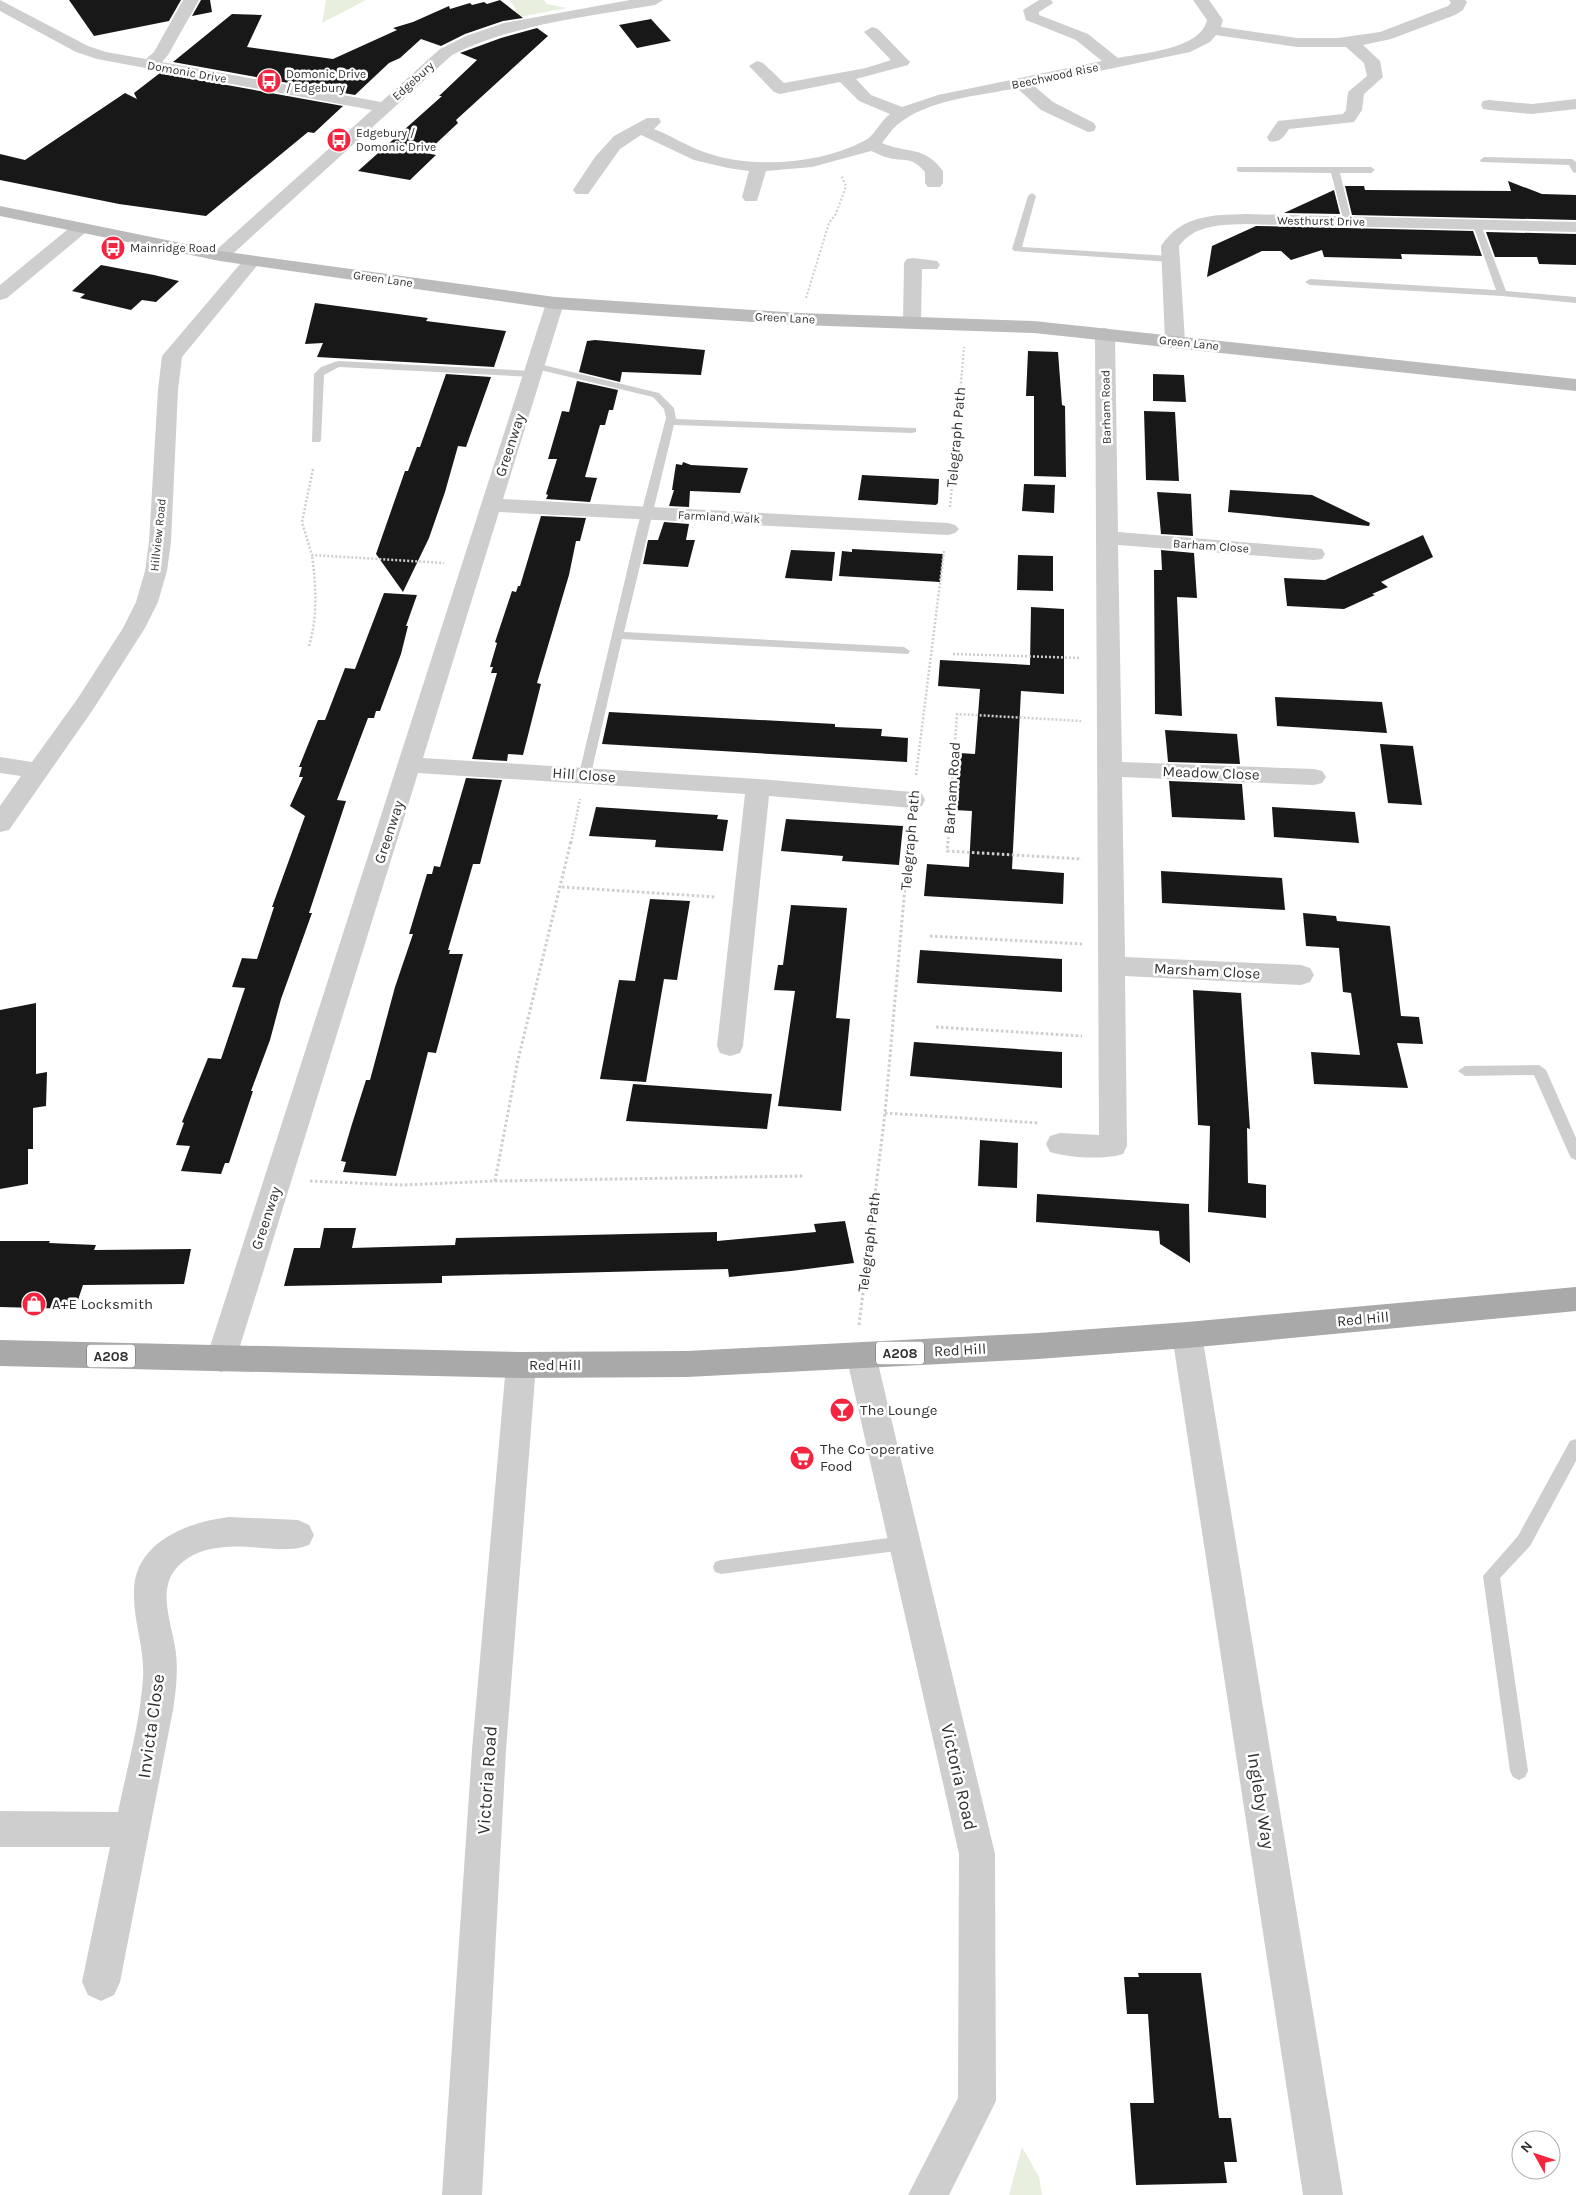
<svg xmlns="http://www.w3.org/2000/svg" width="1576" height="2195" font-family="Karla,sans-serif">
<rect width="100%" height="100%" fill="#fff"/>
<!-- green -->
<g fill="#e8efde">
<polygon points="326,0 366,0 322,23"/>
<polygon points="510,0 544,0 547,4 567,8 509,19 516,9"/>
<polygon points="1022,2147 1039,2177 1042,2195 1009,2195"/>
</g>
<!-- building -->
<g fill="#181818">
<polygon points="69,0 181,0 169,21 94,36"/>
<polygon points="201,0 210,0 212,12 192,16"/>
<polygon points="500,0 523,18 503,21 465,34 441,46 421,39 400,58 389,63 355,95 173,62 232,14 262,15 247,47 333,59 397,30 393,28 413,22 449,6 450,9 470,3 472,5 484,2 487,4"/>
<polygon points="651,19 671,41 637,48 619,25"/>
<polygon points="537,28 548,36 456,120 458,123 426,153 436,155 410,180 358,171 442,96 439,96 477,60 460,53 501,38"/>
<polygon points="160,73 343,106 314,133 308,132 206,216 119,204 0,180 0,154 25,160 125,93 137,99 134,93"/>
<polygon points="1508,181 1542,194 1576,195 1576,220 1352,215 1345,186 1364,186 1365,190 1511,191"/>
<polygon points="1334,190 1340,214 1284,213"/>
<polygon points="1256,226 1473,231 1482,256 1401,254 1402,259 1324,257 1322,250 1291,260 1281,251 1262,251 1207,277 1212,246"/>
<polygon points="1486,232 1576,234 1576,265 1539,264 1537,257 1495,257"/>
<polygon points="101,265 154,275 179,281 156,302 142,300 131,310 80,298 85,294 72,291"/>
<polygon points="315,303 428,318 426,321 506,331 494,367 317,357 323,343 305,344"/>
<polygon points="595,340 705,350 701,375 622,372 620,382 579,372 587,341"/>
<polygon points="1028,351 1058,352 1062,405 1065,406 1066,477 1034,476 1034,396 1026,396"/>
<polygon points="446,374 491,377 466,447 458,446 445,492 429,538 403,592 376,554 405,471 408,471 417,447 420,447"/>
<polygon points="1153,374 1184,375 1186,402 1153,401"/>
<polygon points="577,381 618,390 613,410 609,410 605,425 600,425 585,477 597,478 590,502 546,499 548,495 546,494 557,459 548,459 562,411 569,412"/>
<polygon points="1144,411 1175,412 1179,481 1146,480"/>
<polygon points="683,462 691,465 748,468 740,493 690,491 689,507 669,506 674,490 672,490 676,464 682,465"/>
<polygon points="862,475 939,479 938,503 936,505 858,500"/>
<polygon points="1024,484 1055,485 1054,513 1022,511"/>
<polygon points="1230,490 1312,495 1370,523 1369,526 1228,512"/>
<polygon points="1157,492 1191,494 1193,536 1161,534"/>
<polygon points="541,516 586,518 580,541 576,541 569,575 537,683 541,684 523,755 508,754 507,761 472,759 497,673 491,673 493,667 490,667 497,643 495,642 512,591 516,592 518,586 520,586"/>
<polygon points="664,522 689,524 686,540 695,540 688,567 643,564 648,540 658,540"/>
<polygon points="1423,535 1433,557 1381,582 1388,587 1372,594 1375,595 1344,609 1287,606 1284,578 1325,580"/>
<polygon points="852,549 943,554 940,582 839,576 842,551 852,552"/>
<polygon points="791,550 835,552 832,581 785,578"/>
<polygon points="1161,550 1194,553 1197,598 1177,597 1182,716 1155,714 1154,570 1162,570"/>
<polygon points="1018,555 1053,556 1053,591 1017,590"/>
<polygon points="384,593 417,595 406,626 408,626 401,654 380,711 376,711 374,718 368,718 337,800 346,801 309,913 312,913 281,999 270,1040 251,1091 253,1091 229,1163 225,1163 221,1174 181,1171 190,1146 176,1145 184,1123 182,1122 208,1058 221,1059 245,988 232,987 242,958 257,959 274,907 272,907 305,816 290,806 303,777 299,777 302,767 299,767 318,720 325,720 345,668 355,669"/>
<polygon points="1031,607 1064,609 1064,694 1021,691 1012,869 1064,873 1063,904 924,896 927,864 969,867 972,811 954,810 959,753 975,754 980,689 938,686 940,660 1030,665"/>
<polygon points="1275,697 1382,702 1387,733 1277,726"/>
<polygon points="609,712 835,724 835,727 882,729 881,736 908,738 907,762 602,744"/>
<polygon points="1165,730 1237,734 1240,764 1168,762"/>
<polygon points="1380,744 1413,746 1422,805 1388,803"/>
<polygon points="466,778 502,780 480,864 473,864 448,950 450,950 449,954 463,954 436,1053 428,1052 396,1176 343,1172 346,1162 341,1161 352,1124 366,1080 370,1080 395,987 413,934 409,934 427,874 432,874 434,866 440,867"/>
<polygon points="1169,781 1242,784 1245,820 1172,817"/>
<polygon points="596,807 718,815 717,819 728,820 723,851 655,847 656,840 589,836"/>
<polygon points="1272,807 1355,812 1359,843 1274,837"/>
<polygon points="786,819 903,826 899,865 842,861 843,856 781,851"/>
<polygon points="1161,871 1282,878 1285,910 1162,903"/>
<polygon points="650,899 690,901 677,980 664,979 646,1082 600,1079 619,980 635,981"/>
<polygon points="791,905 847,908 836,1018 850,1019 841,1111 778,1106 795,991 774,990 778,965 783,965"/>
<polygon points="1303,913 1336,916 1337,921 1390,926 1401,1016 1419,1017 1423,1044 1397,1043 1408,1088 1314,1084 1311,1052 1360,1055 1351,993 1343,992 1339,948 1306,946"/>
<polygon points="920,950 1062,959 1062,992 917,983"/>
<polygon points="1193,990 1241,993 1250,1129 1247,1128 1248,1183 1266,1185 1266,1218 1208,1212 1210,1126 1198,1125"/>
<polygon points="36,1003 36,1074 47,1072 46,1106 33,1108 33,1149 28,1149 28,1184 0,1189 0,1010"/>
<polygon points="914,1042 1062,1052 1062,1088 910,1076"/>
<polygon points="633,1084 772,1094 767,1129 626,1121"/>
<polygon points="980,1140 1018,1143 1017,1188 978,1186"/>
<polygon points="1037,1194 1189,1204 1190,1263 1160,1244 1159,1231 1036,1222"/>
<polygon points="845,1221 854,1263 791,1271 729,1277 728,1269 442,1276 442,1283 284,1286 294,1248 320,1248 324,1228 356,1228 352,1248 455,1245 456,1238 717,1232 717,1241 816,1232 814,1224"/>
<polygon points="0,1241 50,1241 49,1243 96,1245 94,1250 191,1249 184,1284 83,1285 75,1309 0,1307"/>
<polygon points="1138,1973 1201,1973 1219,2118 1231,2118 1237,2162 1224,2162 1227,2183 1136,2185 1130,2103 1154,2103 1148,2014 1127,2014 1124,1977 1139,1977"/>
</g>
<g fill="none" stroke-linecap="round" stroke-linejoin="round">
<!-- path-far2 -->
<g stroke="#cecece" stroke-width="2" stroke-dasharray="2 2" stroke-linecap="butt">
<polyline points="806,298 829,223 836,214 846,186 841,175"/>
<polyline points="962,372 964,347"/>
</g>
<!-- path-far1 -->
<g stroke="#cecece" stroke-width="2.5" stroke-dasharray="2 2" stroke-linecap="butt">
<polyline points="313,469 302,522 312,555 444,563"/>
<polyline points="950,507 962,371"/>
<path d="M309 646C318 615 316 587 312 555"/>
<polyline points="953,654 1081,658"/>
<polyline points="916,775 944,551"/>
<polyline points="571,843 580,799"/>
<polyline points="909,843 911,823"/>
<polyline points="948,843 957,714 1081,721"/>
</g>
<!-- path -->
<g stroke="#cecece" stroke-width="3" stroke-dasharray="2.5 2.5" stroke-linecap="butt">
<polyline points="948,841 947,851 1082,859"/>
<polyline points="562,887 716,897"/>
<polyline points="930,936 1082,944"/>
<polyline points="936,1027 1082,1036"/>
<polyline points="885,1113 1039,1123"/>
<polyline points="310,1181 403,1185 495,1181 804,1176"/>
<polyline points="495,1181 518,1060 571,841"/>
<polyline points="859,1325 885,1113 909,841"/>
</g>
<!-- service -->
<g fill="#cecece" fill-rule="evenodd">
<polygon points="1484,157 1572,159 1576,162 1576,173 1573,172 1569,165 1481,162 1480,160"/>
<polygon points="1237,167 1371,167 1375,170 1371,173 1340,173 1352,222 1348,225 1344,222 1331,173 1240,172 1237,171"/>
<polygon points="1032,193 1036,196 1022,247 1170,256 1175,259 1170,262 1014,251 1012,249 1028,196"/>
<polygon points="1477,222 1481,225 1506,291 1576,297 1576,303 1502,296 1310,285 1305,282 1310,279 1496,290 1473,225"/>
<polygon points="338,361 532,371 537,374 532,377 339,367 324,375 321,440 320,442 312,442 314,374 321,367"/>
<polygon points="535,363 659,393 674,408 676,419 916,428 916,432 912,433 674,425 624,632 904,647 910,651 908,654 622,639 591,774 585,778 581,777 579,774 636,533 666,418 664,409 653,397 532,368 532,364"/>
<polygon points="1539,1065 1546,1070 1576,1138 1576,1160 1571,1158 1569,1154 1534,1075 1465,1076 1458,1071 1465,1066"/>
<polygon points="1576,1439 1576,1461 1530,1546 1500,1578 1528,1771 1525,1777 1519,1780 1513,1777 1510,1771 1483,1576 1518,1536 1570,1441"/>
<polygon points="904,1536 910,1538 912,1543 910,1548 904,1550 721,1574 715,1572 713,1567 715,1562 721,1560"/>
</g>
<!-- minor -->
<g fill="#cecece" fill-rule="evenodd">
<path d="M0 0 88 46 106 52 146 59 154 52 183 0H199L168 55 162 62 381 102 440 49 466 36 504 23 630 0H663L655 5C586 17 514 24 452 55L226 260H214L211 256 214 252 372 110 97 59 76 52 0 11Z"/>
<path d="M1039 0H1051L1053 3 1039 12V15L1088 34 1118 58C1143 53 1201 49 1207 20L1193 0H1209L1223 20 1221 27 1297 38H1338L1380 32 1448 6 1451 3 1449 0H1465L1467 2 1463 10 1455 15 1391 39 1363 45 1380 61 1383 77 1364 94 1362 110 1354 122 1289 129C1283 138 1280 143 1269 141L1267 137 1278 121 1343 114 1346 110 1348 92 1367 76 1364 63 1346 47H1297L1216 35 1210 42 1190 52 1033 85 1053 102 1094 123 1096 127 1094 131 1088 132 1041 110 1017 88C979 96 928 99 897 125 891 130 887 137 882 143 907 154 924 145 943 171V183L940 187H928L925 183V172C911 156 907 162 889 158 883 157 877 153 871 151L812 167 766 171 757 201H745L742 197 749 171 728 168 694 160 641 135 620 149 588 194H576L573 190 595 157 614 136 647 118H659L661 122 654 129C672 136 688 147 707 153 753 169 820 164 864 141 875 136 880 121 890 114L859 101 840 82 780 94 774 92 749 66 757 61 763 63 784 83 866 68 891 60 864 32 872 27 878 29 910 62 908 65 856 79 871 95 902 107 938 95 1102 61 1076 40 1026 20 1023 10Z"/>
<polygon points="1576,99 1576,109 1532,114 1489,110 1483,109 1481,105 1483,101 1489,100 1532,104"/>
<path d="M1246 214 1576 222V232L1246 224C1222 225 1195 224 1179 246L1185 341 1182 345H1168L1165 341 1161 246C1182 215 1211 215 1246 214Z"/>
<polygon points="79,224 85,225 88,229 85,233 7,298 0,300 0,285 73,225"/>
<polygon points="252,256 258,257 261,261 182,357 178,390 171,542 167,571 158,602 145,628 94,708 9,830 0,832 0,806 21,776 0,773 0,757 32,762 78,698 123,628 136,602 145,571 149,542 158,390 162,356 246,257"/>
<polygon points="913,258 937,261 940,265 937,269 922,269 921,322 919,326 905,326 903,322 904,263 907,259"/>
<polygon points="555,297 562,299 564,303 503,499 948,523 955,525 959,529 955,533 948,535 499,512 423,758 758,779 913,792 922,794 925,800 922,806 913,808 769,796 743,1046 740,1053 730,1056 720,1053 717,1046 745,794 418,773 236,1359 232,1368 221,1372 210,1368 206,1359 546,303 548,299"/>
<path d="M1105 328 1112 330 1115 334 1118 532 1314 548 1322 549 1325 554 1322 559 1314 560 1118 545 1122 762 1314 769 1322 771 1326 777 1322 783 1314 785 1122 777 1125 957 1301 965 1310 968 1314 975 1310 982 1301 985 1125 976 1127 1146 1123 1154C1103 1160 1070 1158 1050 1152L1046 1144 1050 1136 1060 1133 1099 1135 1095 334 1098 330Z"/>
<polygon points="1187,1322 1198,1326 1202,1335 1343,2195 1303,2195 1172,1335 1176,1326"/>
<polygon points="861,1342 872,1346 876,1355 995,1854 996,2101 949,2195 908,2195 958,2098 959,1854 846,1355 850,1346"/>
<polygon points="521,1352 532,1356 536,1365 506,1750 482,2195 442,2195 472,1750 506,1365 510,1356"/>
<path d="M229 1517 298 1520 309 1525 314 1535 309 1545C284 1555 254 1544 226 1547 210 1548 197 1551 184 1561 153 1584 172 1621 176 1653 178 1672 176 1691 173 1710L120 1982 114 1995 101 2001 88 1995 82 1982 110 1847H0V1811L118 1812C127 1768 140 1723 143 1678 145 1649 133 1621 134 1592 134 1542 188 1522 229 1517Z"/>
</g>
<!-- secondary -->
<polygon fill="#bbb" fill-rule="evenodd" points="0,206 220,251 555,297 800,313 1034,321 1576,379 1576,391 1034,333 800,325 555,309 220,261 0,216"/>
<!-- primary -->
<polygon fill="#a9a9a9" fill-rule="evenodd" points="1576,1287 1576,1311 1187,1348 1038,1359 687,1377 521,1378 0,1366 0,1340 521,1352 687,1351 1038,1333 1187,1322"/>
</g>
<!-- icons -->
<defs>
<symbol id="bus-disc" viewBox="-11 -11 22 22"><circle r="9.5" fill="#f5253f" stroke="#fff"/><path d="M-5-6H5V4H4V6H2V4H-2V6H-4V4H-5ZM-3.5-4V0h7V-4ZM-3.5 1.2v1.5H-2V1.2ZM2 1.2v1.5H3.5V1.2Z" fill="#fff"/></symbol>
<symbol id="shop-disc" viewBox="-11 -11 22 22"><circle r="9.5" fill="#f5253f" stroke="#fff"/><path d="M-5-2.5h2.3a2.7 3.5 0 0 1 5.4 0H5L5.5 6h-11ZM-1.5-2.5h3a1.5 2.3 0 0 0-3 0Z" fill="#fff"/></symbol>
<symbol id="bar-disc" viewBox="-11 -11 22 22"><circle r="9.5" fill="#f5253f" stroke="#fff"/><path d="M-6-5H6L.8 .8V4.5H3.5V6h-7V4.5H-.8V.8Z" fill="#fff"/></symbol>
<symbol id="supermarket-disc" viewBox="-11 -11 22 22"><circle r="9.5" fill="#f5253f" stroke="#fff"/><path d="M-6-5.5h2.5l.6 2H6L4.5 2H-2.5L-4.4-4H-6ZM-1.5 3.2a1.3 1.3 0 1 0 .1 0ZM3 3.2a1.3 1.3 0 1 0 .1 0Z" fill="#fff"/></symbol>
</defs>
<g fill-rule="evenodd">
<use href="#bus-disc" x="255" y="67" width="28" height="28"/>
<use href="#bus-disc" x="325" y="126" width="28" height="28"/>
<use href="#bus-disc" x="99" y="234" width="28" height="28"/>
<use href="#shop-disc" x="20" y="1290" width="28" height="28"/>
<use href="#bar-disc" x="828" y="1396" width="28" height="28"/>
<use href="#supermarket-disc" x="788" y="1444" width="28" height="28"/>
</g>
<g text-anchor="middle" stroke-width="5" stroke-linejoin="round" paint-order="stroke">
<!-- far-street labels -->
<g font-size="12" fill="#313131" stroke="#fff">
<text transform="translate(187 72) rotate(10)" y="4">Domonic Drive</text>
<text transform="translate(1055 76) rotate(-12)" y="4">Beechwood Rise</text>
<text transform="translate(413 81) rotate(-42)" y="4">Edgebury</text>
<text transform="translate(1321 221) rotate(1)" y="4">Westhurst Drive</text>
<text transform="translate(383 279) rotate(8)" y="4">Green Lane</text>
<text transform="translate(785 318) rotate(3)" y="4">Green Lane</text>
<text transform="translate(1189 343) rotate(6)" y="4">Green Lane</text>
<text transform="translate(1106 407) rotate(-91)" y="4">Barham Road</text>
<text transform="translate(719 517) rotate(3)" y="4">Farmland Walk</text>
<text transform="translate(158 535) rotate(-84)" y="4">Hillview Road</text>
<text transform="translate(1211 546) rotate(4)" y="4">Barham Close</text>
</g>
<!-- far-poi labels -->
<g font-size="12" fill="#313131" stroke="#fff" text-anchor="start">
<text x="286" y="78">Domonic Drive<tspan x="286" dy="14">/ Edgebury</tspan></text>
<text x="356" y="137">Edgebury /<tspan x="356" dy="14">Domonic Drive</tspan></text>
<text x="130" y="252">Mainridge Road</text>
</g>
<!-- shield labels -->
<g fill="#fff" stroke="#6f6f6f" stroke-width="1">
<rect x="876" y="1341.5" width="48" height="23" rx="4"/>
<rect x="87" y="1344.5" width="48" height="23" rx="4"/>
</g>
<g font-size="14" font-weight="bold" fill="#313131">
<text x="900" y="1358">A208</text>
<text x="111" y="1361">A208</text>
</g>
<!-- street labels -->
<g font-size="15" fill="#313131" stroke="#fff">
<text transform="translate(956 437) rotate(-85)" y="5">Telegraph Path</text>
<text transform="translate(510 445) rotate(-72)" y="5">Greenway</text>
<text transform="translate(1211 773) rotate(2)" y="5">Meadow Close</text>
<text transform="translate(584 775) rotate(4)" y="5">Hill Close</text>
<text transform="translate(952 788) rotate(-86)" y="5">Barham Road</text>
<text transform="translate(389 832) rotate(-72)" y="5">Greenway</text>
<text transform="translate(910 840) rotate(-85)" y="5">Telegraph Path</text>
<text transform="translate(1207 971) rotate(3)" y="5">Marsham Close</text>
<text transform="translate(266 1218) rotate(-72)" y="5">Greenway</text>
<text transform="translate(869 1242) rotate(-83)" y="5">Telegraph Path</text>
<text transform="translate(1363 1319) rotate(-5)" y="5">Red Hill</text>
<text transform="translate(960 1350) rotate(-3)" y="5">Red Hill</text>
<text x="555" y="1370">Red Hill</text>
</g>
<!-- poi labels -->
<g font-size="15" fill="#313131" stroke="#fff" text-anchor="start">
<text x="52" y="1309">A+E Locksmith</text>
<text x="860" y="1415">The Lounge</text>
<text x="820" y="1454">The Co-operative<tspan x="820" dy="17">Food</tspan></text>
</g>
<!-- near-street labels -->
<g font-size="18" fill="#313131" stroke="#fff">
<text transform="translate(151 1726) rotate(-82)" y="6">Invicta Close</text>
<text transform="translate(959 1777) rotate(77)" y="6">Victoria Road</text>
<text transform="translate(487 1780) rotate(-86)" y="6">Victoria Road</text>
<text transform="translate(1261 1801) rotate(81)" y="6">Ingleby Way</text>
</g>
</g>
<!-- north arrow -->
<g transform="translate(1536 2155) rotate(310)"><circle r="24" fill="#ffffff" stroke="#adadad"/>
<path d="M0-4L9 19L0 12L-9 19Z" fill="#f5253f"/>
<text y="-8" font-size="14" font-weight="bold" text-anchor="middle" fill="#313131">N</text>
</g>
</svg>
